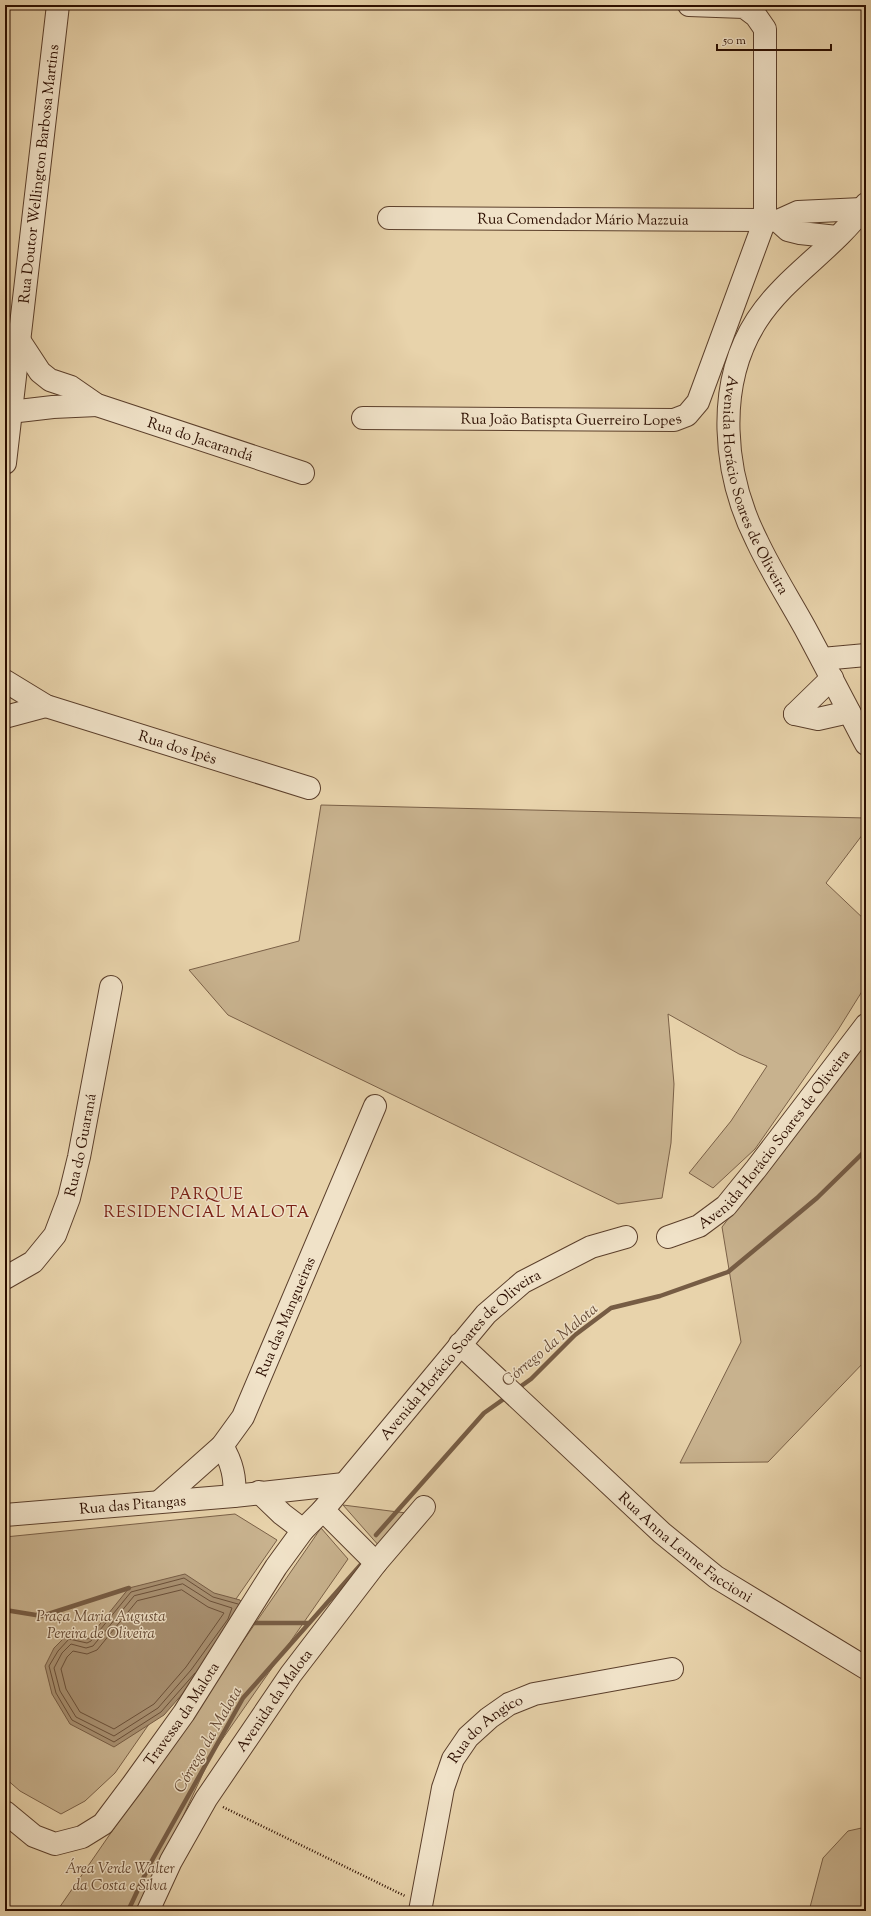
<svg xmlns="http://www.w3.org/2000/svg" width="871" height="1916" font-family="'Sorts Mill Goudy',serif">
<rect width="100%" height="100%" fill="#e8d3ab"/>
<filter id="stains"><feTurbulence type="fractalNoise" baseFrequency=".005" numOctaves="4"/><feColorMatrix values="0 0 0 0 .2 0 0 0 0 .09 0 0 0 0 .02 0 0 0 .5 -.17"/></filter>
<radialGradient id="worn" r=".72"><stop offset=".6" stop-color="#630" stop-opacity="0"/><stop offset="1" stop-color="#630" stop-opacity=".3"/></radialGradient>
<!-- green -->
<g fill="#c8b28e" stroke="#7a6047">
<polygon points="321,805 866,818 866,830 826,883 866,921 866,985 838,1030 755,1149 713,1188 689,1173 731,1121 767,1066 739,1054 668,1014 674,1084 671,1143 662,1198 618,1204 228,1015 189,970 299,941"/>
<polygon points="866,1039 866,1360 768,1462 680,1463 741,1342 722,1227"/>
<polygon points="343,1505 406,1513 380,1547"/>
<polygon points="235,1514 277,1540 115,1773 85,1801 61,1814 20,1791 5,1778 5,1537"/>
<polygon points="321,1528 348,1559 212,1754 139,1911 57,1911"/>
<polygon points="866,1827 866,1911 809,1911 823,1858 848,1831"/>
</g>
<!-- water -->
<polygon fill="#a89071" stroke="#765c44" points="185,1574 214,1593 240,1600 244,1606 198,1676 164,1715 114,1747 70,1724 52,1694 45,1666 54,1648 68,1634 88,1639 129,1588"/>
<g fill="none" stroke-linecap="round" stroke-linejoin="round">
<!-- shore -->
<g stroke="#6a4f38" stroke-width="1">
<polygon points="183,1584 210,1601 232,1608 228,1619 191,1670 158,1708 114,1736 76,1717 60,1691 54,1668 62,1653 71,1644 86,1648 93,1646 134,1596"/>
<polygon points="182,1590 208,1607 224,1613 186,1667 154,1704 114,1729 80,1712 66,1689 61,1669 67,1657 73,1651 87,1654 97,1650 137,1601"/>
<polyline points="195,1673 161,1712 114,1742 72,1720 56,1693 49,1666 58,1651 69,1639 87,1643 91,1641 131,1592 184,1578 213,1597 238,1604"/>
</g>
<!-- stream -->
<g stroke="#765c44" stroke-width="4.5">
<polyline points="517,1389 531,1379 575,1335 611,1308 660,1296 728,1272 817,1198 866,1150"/>
<polyline points="376,1535 484,1413 508,1396"/>
<polyline points="5,1610 42,1616 129,1588"/>
<polyline points="254,1623 308,1623"/>
<polyline points="128,1911 150,1864 243,1698 364,1561"/>
</g>
<defs>
<g id="minor">
<path id="s1" d="M866 204C836 248 786 275 757 320 715 385 723 474 757 541 771 571 789 599 805 628 826 667 846 706 866 744"/>
<path id="s2" d="M389 218 765 220 778 221 788 230 800 233 837 237"/>
<polyline points="778,221 798,212 862,209"/>
<path id="s3" d="M12 338 19 340 40 372 50 380 71 387 97 405 303 473"/>
<polyline points="10,412 53,407 97,405"/>
<path id="s4" d="M363 418 674 420 687 415 698 402 765 220V29L756 16 744 7 689 5"/>
<path id="s5" d="M5 463 58 5"/>
<polyline points="822,659 866,655"/>
<path id="s6" d="M5 681 46 706 309 788"/>
<polyline points="795,714 818,719 849,712"/>
<polyline points="795,714 832,678"/>
<polyline points="5,717 46,706"/>
<path id="s7" d="M668 1237 699 1226 726 1206 756 1169 866 1025"/>
<path id="s8" d="M5 1278 33 1262 55 1235 69 1198 79 1157 111 987"/>
<path id="s9" d="M460 1344 662 1533 716 1577 866 1668"/>
<path d="M222 1446C232 1462 236 1477 234 1496"/>
<polyline points="259,1492 282,1514 303,1530"/>
<path id="s10" d="M159 1502 222 1446 243 1417 375 1106"/>
<polyline points="323,1510 376,1563"/>
<path id="s11" d="M5 1515 234 1496 344 1484"/>
<path id="s12" d="M5 1812 34 1836 55 1844 82 1837 103 1824 133 1784 184 1713 276 1567 303 1530 323 1510 486 1314 523 1282 591 1247 626 1237"/>
<path id="s13" d="M148 1911 171 1861 206 1799 291 1674 376 1563 424 1507"/>
<path id="s14" d="M420 1911 443 1788 453 1759 468 1737 489 1718 509 1704 534 1694 672 1669"/>
</g>
</defs>
<!-- minor casing -->
<use href="#minor" stroke="#5b3f2b" stroke-width="24"/>
<!-- path -->
<polyline stroke="#2c0e00" stroke-width="2.5" stroke-dasharray="1 2" stroke-linecap="butt" points="223,1807 405,1896"/>
<!-- minor -->
<use href="#minor" stroke="#f0e2c8" stroke-width="22"/>
</g>
<g text-anchor="middle" stroke-width="3" stroke-linejoin="round" paint-order="stroke">
<!-- street labels -->
<g font-size="15" fill="#2c0e00" stroke="#f0e2c8">
<text dy="5" stroke="none"><textPath href="#s5" startOffset="291">Rua Doutor Wellington Barbosa Martins</textPath></text>
<text dy="5" stroke="none"><textPath href="#s2" startOffset="194">Rua Comendador Mário Mazzuia</textPath></text>
<text dy="5" stroke="none"><textPath href="#s4" startOffset="208">Rua João Batispta Guerreiro Lopes</textPath></text>
<text dy="5" stroke="none"><textPath href="#s3" startOffset="221">Rua do Jacarandá</textPath></text>
<text dy="5" stroke="none"><textPath href="#s1" startOffset="335">Avenida Horácio Soares de Oliveira</textPath></text>
<text dy="5" stroke="none"><textPath href="#s6" startOffset="186">Rua dos Ipês</textPath></text>
<text dy="5" stroke="none"><textPath href="#s7" startOffset="148">Avenida Horácio Soares de Oliveira</textPath></text>
<text dy="5" stroke="none"><textPath href="#s8" startOffset="161">Rua do Guaraná</textPath></text>
<text dy="5" stroke="none"><textPath href="#s10" startOffset="229">Rua das Mangueiras</textPath></text>
<text dy="5" stroke="none"><textPath href="#s12" startOffset="705">Avenida Horácio Soares de Oliveira</textPath></text>
<text dy="5" stroke="none"><textPath href="#s11" startOffset="128">Rua das Pitangas</textPath></text>
<text dy="5" stroke="none"><textPath href="#s9" startOffset="304">Rua Anna Lenne Faccioni</textPath></text>
<text dy="5" stroke="none"><textPath href="#s13" startOffset="246">Avenida da Malota</textPath></text>
<text dy="5" stroke="none"><textPath href="#s12" startOffset="248">Travessa da Malota</textPath></text>
<text dy="5" stroke="none"><textPath href="#s14" startOffset="201">Rua do Angico</textPath></text>
</g>
<!-- park labels -->
<g font-size="15" font-style="italic" fill="#634732" stroke="#f0e2c8">
<text x="101" y="1621">Praça Maria Augusta<tspan x="101" dy="17">Pereira de Oliveira</tspan></text>
<text x="120" y="1873">Área Verde Walter<tspan x="120" dy="17">da Costa e Silva</tspan></text>
</g>
<!-- neighbourhood labels -->
<g font-size="16" letter-spacing="1" fill="#7a1f14" stroke="#f0e2c8">
<text x="207" y="1199">PARQUE<tspan x="207" dy="18">RESIDENCIAL MALOTA</tspan></text>
</g>
<!-- water labels -->
<g font-size="16" font-style="italic" fill="#644833" stroke="#f0e2c8">
<text transform="translate(549 1344) rotate(-40)" y="6">Córrego da Malota</text>
<text transform="translate(207 1739) rotate(-60)" y="6">Córrego da Malota</text>
</g>
</g>
<!-- margin -->
<rect width="871" height="1916" fill="none" stroke="#e8d3ab" stroke-width="20"/>
<rect x="6" y="6" width="859" height="1904" fill="none" stroke="#2c0e00" stroke-width="2"/>
<rect x="10" y="10" width="851" height="1896" fill="none" stroke="#2c0e00"/>
<!-- scale -->
<path d="M717 44v6h114v-6" fill="none" stroke="#2c0e00" stroke-width="2"/>
<text x="723" y="44" font-size="12" fill="#2c0e00" stroke="#f0e2c8" stroke-width="3" paint-order="stroke">50 m</text>
<rect width="100%" height="100%" filter="url(#stains)"/>
<rect width="100%" height="100%" fill="url(#worn)"/>
</svg>
